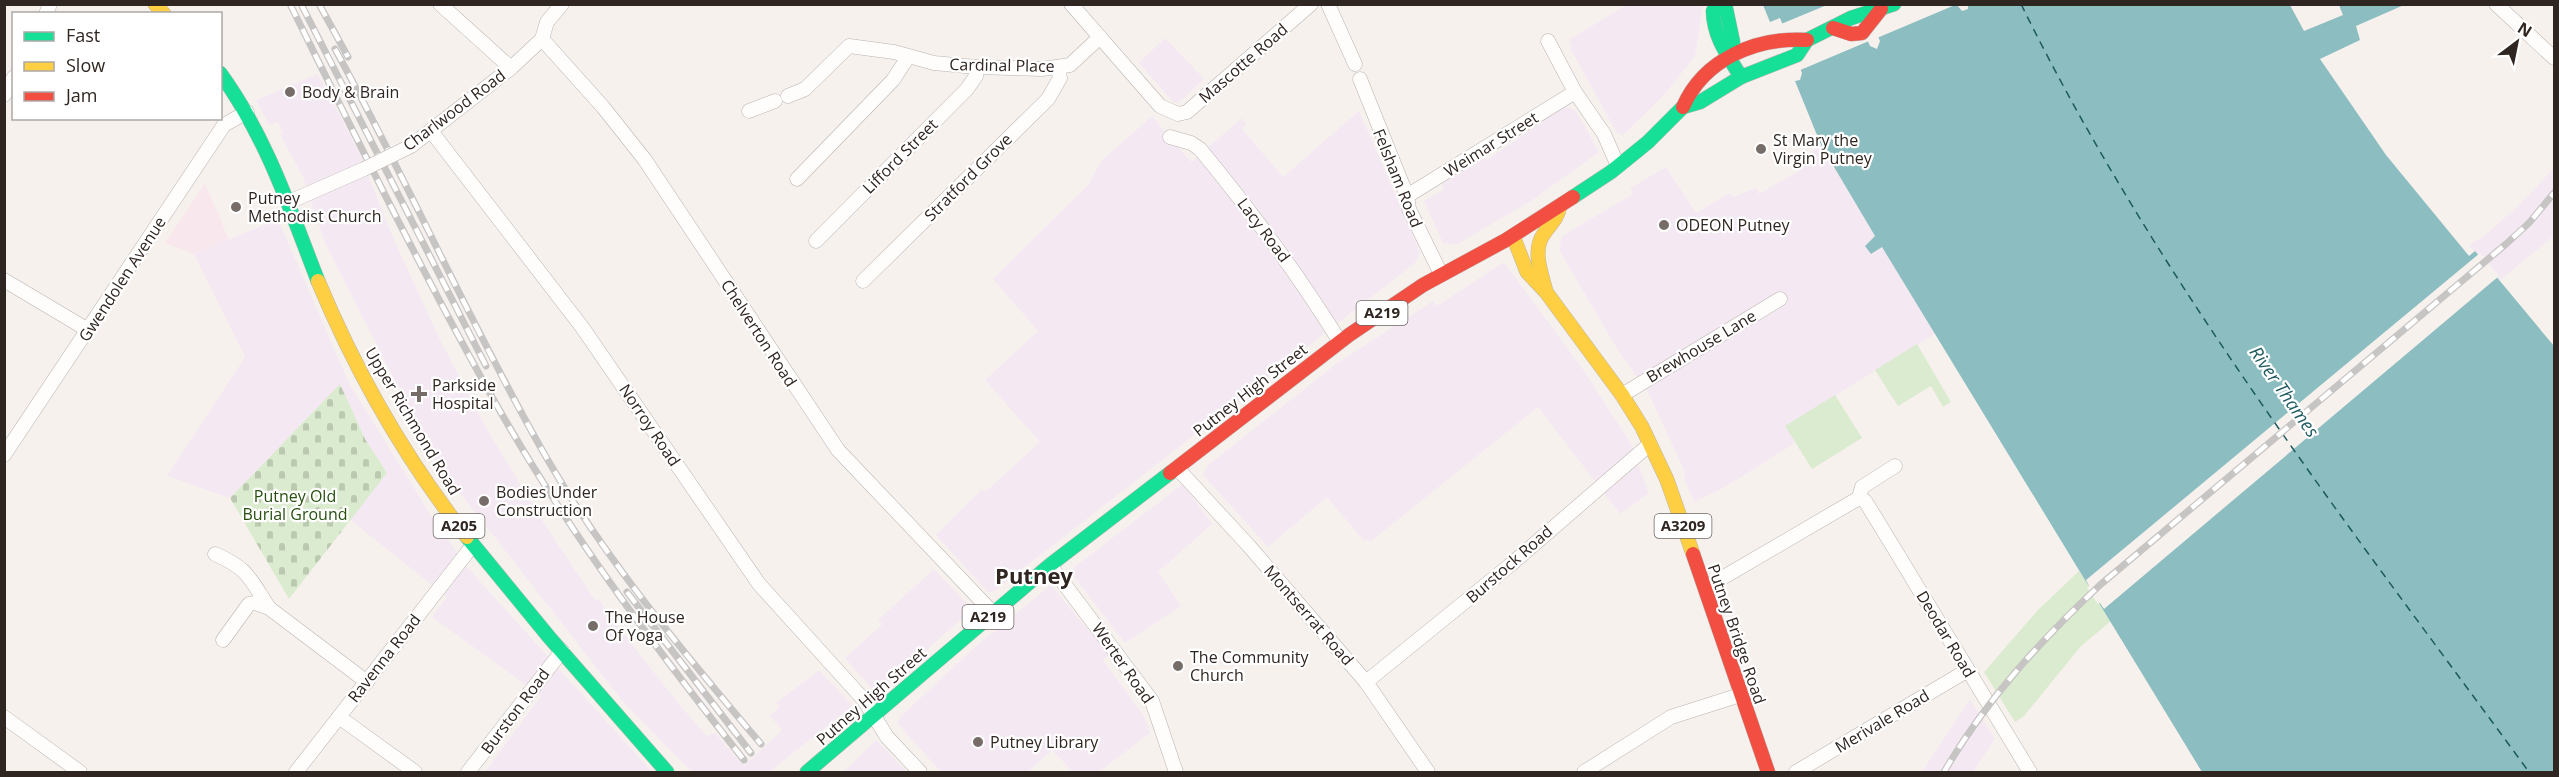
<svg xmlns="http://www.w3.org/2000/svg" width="2559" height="777" font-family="'Open Sans',sans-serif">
<defs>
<pattern id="cemetery-stones" width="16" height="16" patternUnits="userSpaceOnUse" patternTransform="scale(1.5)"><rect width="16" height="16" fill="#dbebcf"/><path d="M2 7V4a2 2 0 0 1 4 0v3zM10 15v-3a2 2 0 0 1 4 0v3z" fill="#bcc9b1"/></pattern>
</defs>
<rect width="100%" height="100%" fill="#f7f1ee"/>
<!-- commercial -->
<g fill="#f4e9f2">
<polygon points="1626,5 1703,5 1695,56 1664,95 1623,135 1617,133 1570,48 1572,46 1569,40"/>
<polygon points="1165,38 1204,79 1178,103 1174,103 1139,63"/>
<polygon points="318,74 360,154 391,233 440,340 488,431 545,525 595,600 599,599 616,624 682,708 707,736 715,733 744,766 782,730 770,716 779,707 776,703 819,670 851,704 850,708 769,772 692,772 624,703 436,462 325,243 303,177 280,134 283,132 278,122 269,125 256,100"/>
<polygon points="1564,106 1576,111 1599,152 1534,199 1456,245 1443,243 1424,201 1444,190 1442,184 1485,158 1487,160"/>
<polygon points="1359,111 1420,252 1415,263 993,592 988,592 936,535 982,489 985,492 1040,442 985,380 1038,331 993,279 1089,184 1101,161 1152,116 1191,162 1242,118 1246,123 1242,129 1283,177"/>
<polygon points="1821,145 1875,236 1865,246 1871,254 1882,246 1935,334 1786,426 1795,443 1725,487 1694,502 1685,481 1684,470 1646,388 1622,357 1559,250 1562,236 1633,194 1630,188 1666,167 1696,213 1730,193 1733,197 1756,188 1759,194 1804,168 1800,161"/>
<polygon points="2554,168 2554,236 2499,281 2469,245 2483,237 2518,206"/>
<polygon points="278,219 349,383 437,525 469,569 652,772 485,772 541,696 432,617 447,597 349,519 387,473 365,439 340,384 230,498 167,476 245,357 194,254"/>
<polygon points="1504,262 1582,368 1630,442 1649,493 1620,514 1538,407 1370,542 1367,539 1364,541 1327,497 1268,547 1203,475 1207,466 1336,364 1433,301 1437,306"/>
<polygon points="1183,484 1212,524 1158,572 1181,606 1125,643 1072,574 1073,568"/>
<polygon points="934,569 972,609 920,656 874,691 845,658 882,625 878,620"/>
<polygon points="1051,585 1109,655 1103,660 1144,716 1150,733 1099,772 1073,772 1052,750 1028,772 941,772 898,724 900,717 976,646"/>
<polygon points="1970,699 1995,739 1973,772 1922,772"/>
<polygon points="876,740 907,772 844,772"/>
</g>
<!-- education -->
<polygon fill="#f8e8ee" points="205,183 229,240 194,254 165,243"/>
<!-- cemetery -->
<polygon fill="url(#cemetery-stones)" points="340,384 365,439 387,473 289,599 230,498"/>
<!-- garden -->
<g fill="#dbebcf">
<polygon points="1917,344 1951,402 1943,407 1931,386 1898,406 1875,370"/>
<polygon points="1835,395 1862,438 1812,469 1785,426"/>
<polygon points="2079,571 2111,621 2081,646 2024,716 2015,722 1984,672 2038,610"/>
</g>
<!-- water -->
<polygon fill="#8cbdc0" points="1968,4 2290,5 2304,31 2343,15 2339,5 2404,5 2356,26 2360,40 2320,59 2386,155 2469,256 2475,251 2554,346 2554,772 2202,772 1882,247 1871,254 1865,246 1875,236 1821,145 1795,81 1800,80 1802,73 1780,18 1770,22 1763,5 1852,5 1870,46 1877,49 1880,41 1864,5 1957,5 1962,11 1968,9"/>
<!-- pier -->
<g fill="#f7f1ee">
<polygon points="1855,4 1872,43 1869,41 1798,71 1778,22 1781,24 1827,5"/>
<polygon points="1861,4 1955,5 1877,38 1877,41"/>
<polygon points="2480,253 2499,276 2104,609 2100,603 2098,604 2087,588 2089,586 2086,580"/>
</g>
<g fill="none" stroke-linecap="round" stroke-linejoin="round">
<!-- ferry -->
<path stroke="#1c5a5e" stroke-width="1.5" stroke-dasharray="8 6" stroke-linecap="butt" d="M2021 4C2156 279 2349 526 2529 772"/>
<defs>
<g id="street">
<polyline points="440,4 511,68"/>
<polyline points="1071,4 1160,106 1178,114 1187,112 1311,4"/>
<polyline points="1328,4 1355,64"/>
<polyline points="2496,4 2554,58"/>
<polyline points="46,14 50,4"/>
<polyline points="542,39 603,107 645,160 838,450 993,613"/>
<polyline points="1548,41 1575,92 1604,134 1618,166"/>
<polyline points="1360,79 1407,196 1409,209 1441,274"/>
<polyline points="4,95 14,77"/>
<polyline points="788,96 805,89 849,46 894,52 934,63 976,67 1042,69 1070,65 1100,37"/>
<polyline points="749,111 775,101"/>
<polyline points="431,131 582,327 759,584 864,700 887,737 920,772"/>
<path d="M1170 137 1191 143 1200 149C1251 211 1298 274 1340 342"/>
<polyline points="411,146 511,68 542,39 547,22 562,4"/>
<polyline points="797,179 893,80 908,57"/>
<polyline points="1407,196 1575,92"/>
<polyline points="289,202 364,169"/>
<polyline points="816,241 967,89 976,76 976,67"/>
<polyline points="4,280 88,330"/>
<polyline points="863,281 1048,99 1060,78 1058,67"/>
<polyline points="1622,395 1780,299"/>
<polyline points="4,455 224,125 247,112"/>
<polyline points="1177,468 1249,546 1366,682 1428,772"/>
<polyline points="1859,498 1865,501 1875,517 2030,772"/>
<polyline points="1859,498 1862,487 1895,466"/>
<path d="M215 554C249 569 250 579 269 608"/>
<polyline points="1050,565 1152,701 1176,772"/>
<polyline points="1705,588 1859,498"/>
<polyline points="223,640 249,604 255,603 269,608 367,682"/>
<polyline points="1366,682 1509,566 1650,444"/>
<polyline points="4,717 80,772"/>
<polyline points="339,717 415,772"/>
<polyline points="296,772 473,545"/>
<polyline points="468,772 562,651"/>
<polyline points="1584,772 1671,717 1740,695"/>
<polyline points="1796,772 1968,670"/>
</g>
<g id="fast">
<path d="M1720 4 1713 11C1714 38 1727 54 1741 77"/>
<polyline points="1725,4 1733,42 1729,55"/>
<path d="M220 73C266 136 290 209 318 281"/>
<polyline points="1573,197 1611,172 1648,142 1683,107 1700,102 1741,77 1797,55 1807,40 1851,18 1894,4"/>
<polyline points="467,537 549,637 667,772"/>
<polyline points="807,772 1050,565 1170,473"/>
</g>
<g id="slow">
<polyline points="155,4 164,14"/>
<polyline points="1513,236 1527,272 1546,292 1622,395 1642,427 1667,480 1693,554"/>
<path d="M318 281C356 372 406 460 467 537"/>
<path d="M1546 292C1542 274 1532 252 1543 235 1550 224 1557 220 1560 206"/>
</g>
<g id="jam">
<polyline points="1833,28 1851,34 1862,33 1881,9"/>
<path d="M1683 107C1704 59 1756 37 1807 40"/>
<polyline points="1170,473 1349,335 1423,285 1506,240 1573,197"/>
<polyline points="1693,554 1768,772"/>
</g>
</defs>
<!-- street casing -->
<use href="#street" stroke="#bab3af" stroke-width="15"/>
<!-- fast casing -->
<use href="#fast" stroke="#bab3af" stroke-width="15"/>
<!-- slow casing -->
<use href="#slow" stroke="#bab3af" stroke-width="15"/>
<!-- jam casing -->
<use href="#jam" stroke="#bab3af" stroke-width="15"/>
<!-- street -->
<use href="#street" stroke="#fefdfc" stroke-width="14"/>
<!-- fast -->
<use href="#fast" stroke="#16e098" stroke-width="14"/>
<!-- slow -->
<use href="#slow" stroke="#ffcf43" stroke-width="14"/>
<!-- jam -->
<use href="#jam" stroke="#f24e42" stroke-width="14"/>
<defs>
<g id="rail">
<path d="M290 4C358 141 425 279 500 411 571 535 656 649 744 760"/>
<polyline points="301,4 486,366"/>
<polyline points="319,4 348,57"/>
<path d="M335 49C406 178 465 313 537 441 598 551 680 648 761 744"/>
<polyline points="627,592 751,753"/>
<path d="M1944 772C1986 700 2039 642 2100 585L2506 244 2529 223 2554 193"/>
</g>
</defs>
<!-- rail casing -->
<use href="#rail" stroke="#c7c5c4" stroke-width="7"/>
<!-- rail -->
<use href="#rail" stroke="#fff" stroke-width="4.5" stroke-dasharray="14" stroke-linecap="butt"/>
<defs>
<polyline id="street-bridge" points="364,169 411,146"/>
</defs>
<!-- street-bridge casing -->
<use href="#street-bridge" stroke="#bab3af" stroke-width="15" stroke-linecap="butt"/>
<!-- street-bridge -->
<use href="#street-bridge" stroke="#fefdfc" stroke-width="14"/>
</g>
<!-- markers -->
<g fill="#766d69" stroke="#fff" stroke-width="2">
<circle cx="290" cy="92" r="6"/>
<circle cx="1761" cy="149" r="6"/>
<circle cx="236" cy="207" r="6"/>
<circle cx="1664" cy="225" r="6"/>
<path d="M416 385h6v6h6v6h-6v6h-6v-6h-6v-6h6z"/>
<circle cx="484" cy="501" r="6"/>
<circle cx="593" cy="626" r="6"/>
<circle cx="1178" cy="666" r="6"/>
<circle cx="978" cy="742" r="6"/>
</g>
<g text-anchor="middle" stroke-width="4.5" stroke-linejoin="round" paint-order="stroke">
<!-- shield labels -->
<g fill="#fff" stroke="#6e6764" stroke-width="1.5">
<rect x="1356.5" y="301" width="51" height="24" rx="4.5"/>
<rect x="433.5" y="514" width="51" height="24" rx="4.5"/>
<rect x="1654.5" y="514" width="57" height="24" rx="4.5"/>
<rect x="962.5" y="605" width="51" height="24" rx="4.5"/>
</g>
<g font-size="15" font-weight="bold" fill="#302621">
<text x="1382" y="318">A219</text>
<text x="459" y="531">A205</text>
<text x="1683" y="531">A3209</text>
<text x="988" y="622">A219</text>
</g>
<!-- street labels -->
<g font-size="16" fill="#302621" stroke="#fff">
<text transform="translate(1243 63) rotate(-41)" y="6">Mascotte Road</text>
<text transform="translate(1002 65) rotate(1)" y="6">Cardinal Place</text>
<text transform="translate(454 110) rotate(-37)" y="6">Charlwood Road</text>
<text transform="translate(1491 144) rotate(-32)" y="6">Weimar Street</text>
<text transform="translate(900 156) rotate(-45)" y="6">Lifford Street</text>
<text transform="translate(968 177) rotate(-45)" y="6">Stratford Grove</text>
<text transform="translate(1398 178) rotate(68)" y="6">Felsham Road</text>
<text transform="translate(1264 230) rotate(53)" y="6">Lacy Road</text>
<text transform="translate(122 279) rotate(-57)" y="6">Gwendolen Avenue</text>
<text transform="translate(759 333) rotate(57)" y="6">Chelverton Road</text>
<text transform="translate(1701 346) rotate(-31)" y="6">Brewhouse Lane</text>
<text transform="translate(1250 390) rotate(-38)" y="6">Putney High Street</text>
<text transform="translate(413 421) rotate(59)" y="6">Upper Richmond Road</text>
<text transform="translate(650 425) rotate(56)" y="6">Norroy Road</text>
<text transform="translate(1509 564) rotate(-41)" y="6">Burstock Road</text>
<text transform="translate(1309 615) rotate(49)" y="6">Montserrat Road</text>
<text transform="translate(1737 634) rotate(71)" y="6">Putney Bridge Road</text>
<text transform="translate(1946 634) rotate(59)" y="6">Deodar Road</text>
<text transform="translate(384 658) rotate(-52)" y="6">Ravenna Road</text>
<text transform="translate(1123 663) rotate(55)" y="6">Werter Road</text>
<text transform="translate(871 696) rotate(-41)" y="6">Putney High Street</text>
<text transform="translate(515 711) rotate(-53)" y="6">Burston Road</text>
<text transform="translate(1882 721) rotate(-31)" y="6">Merivale Road</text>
</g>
<!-- poi labels -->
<g font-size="16" fill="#302621" stroke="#fff" text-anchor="start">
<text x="302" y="98">Body &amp; Brain</text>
<text x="1773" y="146">St Mary the<tspan x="1773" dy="18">Virgin Putney</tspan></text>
<text x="248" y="204">Putney<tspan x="248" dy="18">Methodist Church</tspan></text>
<text x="1676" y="231">ODEON Putney</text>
<text x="432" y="391">Parkside<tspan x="432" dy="18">Hospital</tspan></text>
<text x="496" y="498">Bodies Under<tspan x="496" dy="18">Construction</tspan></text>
<text x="605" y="623">The House<tspan x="605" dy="18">Of Yoga</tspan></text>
<text x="1190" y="663">The Community<tspan x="1190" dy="18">Church</tspan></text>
<text x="990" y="748">Putney Library</text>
</g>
<!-- park labels -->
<g font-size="16" fill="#27500f" stroke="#fff">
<text x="295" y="502">Putney Old<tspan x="295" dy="18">Burial Ground</tspan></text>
</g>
<!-- water labels -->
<g font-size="18" font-style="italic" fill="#1c5a5e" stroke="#fff">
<text transform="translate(2284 392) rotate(55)" y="6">River Thames</text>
</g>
<!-- district labels -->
<g font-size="22" font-weight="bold" fill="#302621" stroke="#fff">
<text x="1034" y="584">Putney</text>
</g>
</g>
<!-- border -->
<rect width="2559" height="777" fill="none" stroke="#302621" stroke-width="12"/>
<!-- legend -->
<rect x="12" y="12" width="210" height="108" fill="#ffffff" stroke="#aca8a6" stroke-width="1.5"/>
<rect x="24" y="32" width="30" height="9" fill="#16e098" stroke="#aca8a6" stroke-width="1.5"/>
<text x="66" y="42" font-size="18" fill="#302621">Fast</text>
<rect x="24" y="62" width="30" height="9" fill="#ffcf43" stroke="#aca8a6" stroke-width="1.5"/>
<text x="66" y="72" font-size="18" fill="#302621">Slow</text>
<rect x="24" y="92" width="30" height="9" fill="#f24e42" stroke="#aca8a6" stroke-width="1.5"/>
<text x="66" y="102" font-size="18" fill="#302621">Jam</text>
<!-- north arrow -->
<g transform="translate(2517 42) rotate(32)" stroke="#ffffff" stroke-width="4.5" paint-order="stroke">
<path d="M0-4.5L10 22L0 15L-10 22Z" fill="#302621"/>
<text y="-9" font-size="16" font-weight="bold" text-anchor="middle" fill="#302621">N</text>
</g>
</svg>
